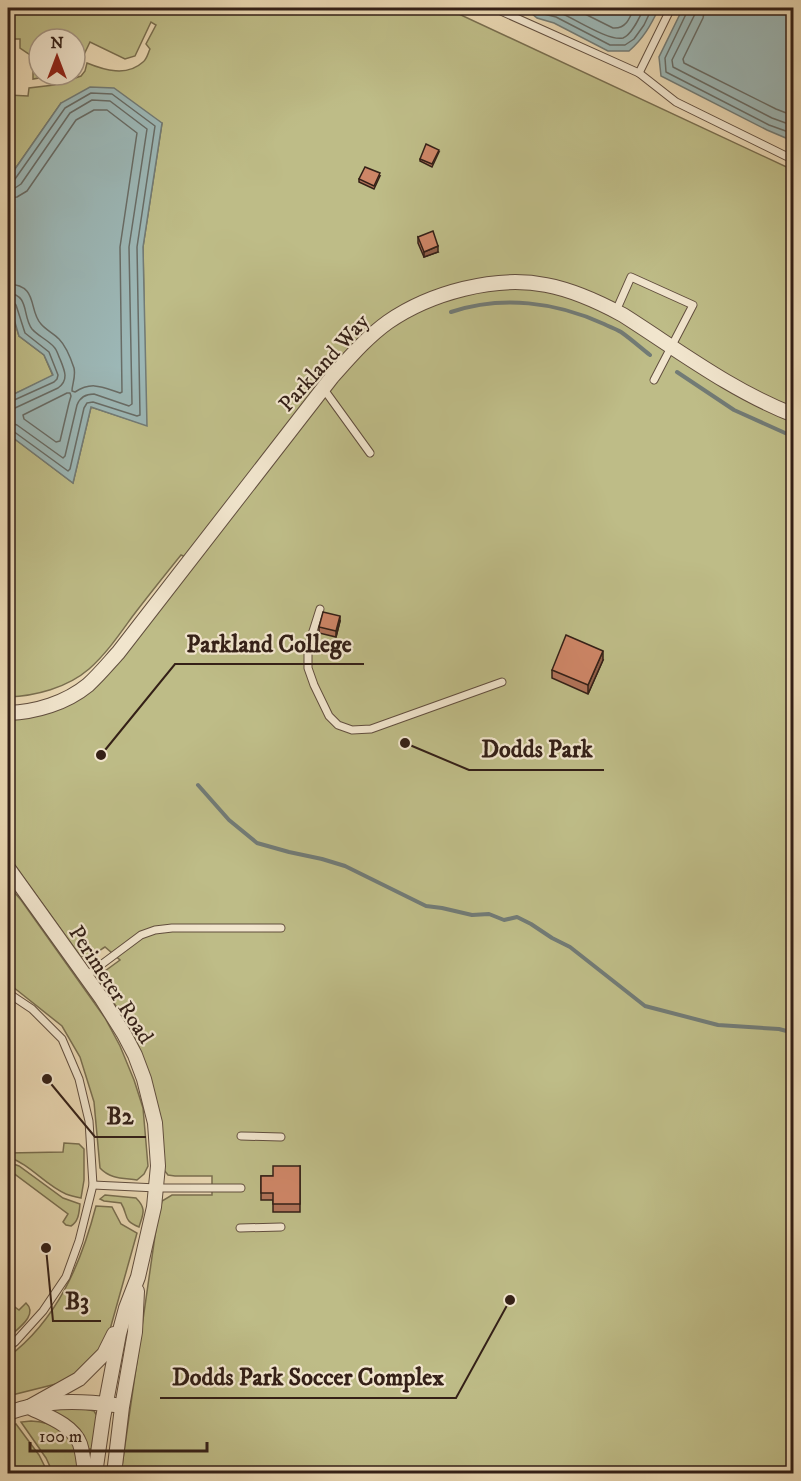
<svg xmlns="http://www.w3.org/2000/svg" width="801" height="1481" font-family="'IM FELL DW Pica',serif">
<rect width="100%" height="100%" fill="#e9d7b2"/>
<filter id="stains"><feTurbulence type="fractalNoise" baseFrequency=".00333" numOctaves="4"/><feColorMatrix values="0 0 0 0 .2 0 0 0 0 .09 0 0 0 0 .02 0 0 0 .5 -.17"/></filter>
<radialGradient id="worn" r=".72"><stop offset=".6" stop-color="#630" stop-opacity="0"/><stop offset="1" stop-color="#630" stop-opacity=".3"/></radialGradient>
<!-- green -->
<g fill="#bebc87" stroke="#796e4f" stroke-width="1.5">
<path d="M8 8H446L793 170V1473H121L157 1222 162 1201 172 1195H212V1176H175L168 1175 164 1170 150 1080 138 1045 121 1013 102 987 100 981 101 974 120 960 105 947C97 952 91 958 80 956L8 856V717L64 706 196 562 181 555C164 576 148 596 132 617 119 635 106 654 89 669 67 688 35 696 8 697V434L73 483 91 407 146 425 143 247 162 123 61 103 8 179V95L28 96 29 88 54 85 81 76 85 71 87 63C104 70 127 77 143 62 147 59 148 53 150 49L146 44 156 25 151 22 135 56 125 59 90 42 79 65 75 67V39H39V75H56L33 79V57L20 48V39H8Z"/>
<polygon points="8,299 19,336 44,355 53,376 8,397"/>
<path d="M8 885 21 900 105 1018 120 1046 134 1080 143 1108 148 1166 144 1174 137 1180C123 1178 110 1179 100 1168L94 1102 80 1057 62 1026 8 983Z"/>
<path d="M64 1143 79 1144 84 1149V1180L81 1198C76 1197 71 1196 66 1194 45 1185 30 1164 8 1157V1153L63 1152Z"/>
<path d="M8 1162 19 1166 63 1198 80 1204C79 1212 79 1221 71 1226L66 1225 63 1222 68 1214 8 1169Z"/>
<path d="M105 1195 136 1198C147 1209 143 1214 139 1227 122 1220 129 1216 121 1203L104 1201 100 1199Z"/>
<path d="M96 1206 112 1207 121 1224 137 1233 109 1333 99 1354 81 1372 60 1383 8 1396V1357C57 1320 81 1264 96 1206Z"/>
<path d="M8 1302 19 1310 26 1303C39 1315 17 1329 8 1338Z"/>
<polygon points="76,1407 94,1411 97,1416 94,1449 87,1449 47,1409"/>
<path d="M31 1421C52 1422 72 1432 78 1454 80 1460 79 1467 80 1473H53L46 1458 21 1422Z"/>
<polygon points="16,1424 39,1455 48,1473 8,1473 8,1427"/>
</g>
<!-- water -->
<g fill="#9cb7b6" stroke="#727b76" stroke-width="1.5">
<path d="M512 8H659C651 25 643 39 629 51H608L554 23 537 18 531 13 526 14Z"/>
<polygon points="683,8 793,8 793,141 767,130 661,76 659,57"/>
<polygon points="90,87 114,88 162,123 143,247 147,426 91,407 73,483 8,434 8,397 53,375 44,355 19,336 8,299 8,179 61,103"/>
</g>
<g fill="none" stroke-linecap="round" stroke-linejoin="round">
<!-- shore -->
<g stroke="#686c66" stroke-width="1.5">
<polyline points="532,8 540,13 556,17 610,45 625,45 634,39 644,25 652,8"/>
<path d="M549 8C567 13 607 42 623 38 632 35 640 16 644 8"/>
<path d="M573 8 613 28C626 29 630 18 634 8"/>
<polyline points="688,8 687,12 665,58 666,72 769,125 794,134"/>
<polyline points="696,8 695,14 672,60 673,67 772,118 794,126"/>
<polyline points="705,8 703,18 683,59 684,63 776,109 794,116"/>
<polyline points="8,182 11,182 15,179 65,108 91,93 112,94 155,126 137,247 140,415 137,416 93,402 87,403 84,408 70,469 68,471 13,431 8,430"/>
<path d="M8 189 15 188 21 184 70 113 92 100 110 101 147 129 129 247 132 404 129 406 94 394C86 394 80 397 77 405L65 456 63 458 17 425 8 422"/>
<path d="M8 198 17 197 27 191 76 120 94 110H107L137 133 120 247 122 392 120 393C102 387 92 381 75 392L72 391C72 384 76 377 74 368 71 359 66 346 59 339 53 333 46 330 41 324 28 310 39 285 8 284"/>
<path d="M8 293C30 295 22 316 32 329 38 336 48 340 54 347 57 350 58 355 60 359 65 371 69 380 58 388L15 408 8 409"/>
<polyline points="8,301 12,301 16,305 25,333 49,352 58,375 57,379 54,382 12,401 8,402"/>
<polygon points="67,393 70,393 71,396 69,403 60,441 56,442 24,419 23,415"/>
</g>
<!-- stream -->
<g stroke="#727b76" stroke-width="4">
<path d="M451 312C502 295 556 302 604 324 610 327 616 329 621 332 631 339 641 348 650 355"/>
<polyline points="677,372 734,410 794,437"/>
<polyline points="198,785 229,820 257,843 289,852 322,859 345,866 426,906 442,908 472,915 489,914 504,920 517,917 531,924 552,938 570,947 645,1006 718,1025 779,1029 794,1033"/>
</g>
<defs>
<g id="service">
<polyline points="494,8 639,73 676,102 794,160"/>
<polyline points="639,73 671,8"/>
<polyline points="616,311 631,277 693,305 654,380"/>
<polyline points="323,388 370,453"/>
<polyline points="320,609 308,647 308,668 314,685 329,716 338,725 352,730 371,729 502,682"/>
<polyline points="86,976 141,935 155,930 172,928 281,928"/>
<polyline points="8,993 32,1009 62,1039 79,1079 89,1121 93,1185 79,1241 66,1277 43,1311 15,1342 8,1347"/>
<polyline points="241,1136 281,1137"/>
<polyline points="93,1185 157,1188 241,1188"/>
<polyline points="240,1228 281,1227"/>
</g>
<g id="minor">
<path d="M8 713C36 712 66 703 88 685 99 675 108 664 118 653L332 377C350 357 367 337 388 322 430 293 495 275 546 285 573 290 599 302 623 315 678 350 732 391 794 415"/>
<polyline points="8,868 102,999 124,1034 135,1055 144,1079 155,1123 158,1166 154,1207 138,1277 126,1308 119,1334 103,1418 95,1474"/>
<polyline points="29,1407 79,1379 104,1354 114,1334"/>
<path d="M29 1407C47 1416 73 1425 80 1444 83 1453 84 1464 85 1474"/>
<path d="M8 1413C44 1400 76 1400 115 1405"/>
<polyline points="114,1474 122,1407 135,1332 137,1291"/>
</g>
</defs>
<!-- service casing -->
<use href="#service" stroke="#614e3e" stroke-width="9"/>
<!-- minor casing -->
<use href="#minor" stroke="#614e3e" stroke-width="16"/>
<!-- service -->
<use href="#service" stroke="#f1e5cd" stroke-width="7"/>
<!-- minor -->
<use href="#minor" stroke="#f1e5cd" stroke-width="14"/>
</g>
<!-- wall -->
<g fill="#b17359" stroke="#342017" stroke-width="1.5">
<polygon points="439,152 432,167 420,161 420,159"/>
<polygon points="380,176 374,189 359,182 359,179"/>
<polygon points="418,237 438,252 424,257 418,243"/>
<polygon points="340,621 336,637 319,633 319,627"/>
<polygon points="603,660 588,694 552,678 552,670"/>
<polygon points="300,1166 300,1212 273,1212 273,1200 261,1200 261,1176 273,1176"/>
</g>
<!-- shaded-wall -->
<g fill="#905e48" stroke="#342017" stroke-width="1.5">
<polygon points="438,246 438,252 424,257 424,252"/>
<polygon points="340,616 340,621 336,637 336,631"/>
<polygon points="603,651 603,660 588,694 588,685"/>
</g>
<!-- building -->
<g fill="#ce8667" stroke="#342017" stroke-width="1.5">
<polygon points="426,144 439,150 432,164 420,159"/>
<polygon points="365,167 380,173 374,186 359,179"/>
<polygon points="433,231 438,246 424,252 418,237"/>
<polygon points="323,612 340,616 336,631 319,627"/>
<polygon points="566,635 603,651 588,685 552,670"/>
<polygon points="273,1166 300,1166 300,1204 273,1204 273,1193 261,1193 261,1176 273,1176"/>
</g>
<g text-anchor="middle" stroke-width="4.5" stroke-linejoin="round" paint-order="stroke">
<!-- street labels -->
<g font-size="22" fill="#342017" stroke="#f1e5cd">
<text transform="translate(323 362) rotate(-48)" y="8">Parkland Way</text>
<text transform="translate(112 984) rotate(57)" y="8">Perimeter Road</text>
</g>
</g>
<!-- callouts -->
<path fill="none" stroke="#342017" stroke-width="2" d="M101 755L175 664H364M405 743L469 770H604M47 1079L95 1137H146M46 1248L53 1321H101M510 1300L456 1398H160"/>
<g fill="#342017" stroke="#f1e5cd" stroke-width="2">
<circle cx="101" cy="755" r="6"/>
<circle cx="405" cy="743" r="6"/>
<circle cx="47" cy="1079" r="6"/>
<circle cx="46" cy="1248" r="6"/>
<circle cx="510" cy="1300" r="6"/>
</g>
<g font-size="24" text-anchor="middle" font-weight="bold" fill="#342017" stroke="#f1e5cd" stroke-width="4.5" stroke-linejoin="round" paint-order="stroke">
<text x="269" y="652">Parkland College</text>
<text x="537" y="757">Dodds Park</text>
<text x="120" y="1124">B2</text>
<text x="77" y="1309">B3</text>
<text x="308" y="1385">Dodds Park Soccer Complex</text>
</g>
<!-- margin -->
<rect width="801" height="1481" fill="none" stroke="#e9d7b2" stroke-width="30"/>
<rect x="9" y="9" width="783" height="1463" fill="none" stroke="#342017" stroke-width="3"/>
<rect x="15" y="15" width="771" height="1451" fill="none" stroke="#342017" stroke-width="1.5"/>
<!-- north arrow -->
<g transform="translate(57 57)"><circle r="28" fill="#f1e5cd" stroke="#a59684" stroke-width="1.5"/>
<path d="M0-4.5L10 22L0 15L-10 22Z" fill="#8f2418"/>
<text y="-9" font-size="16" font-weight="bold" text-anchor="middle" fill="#342017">N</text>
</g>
<!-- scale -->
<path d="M30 1442v9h177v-9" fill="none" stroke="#342017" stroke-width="3"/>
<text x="39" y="1442" font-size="18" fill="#342017" stroke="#f1e5cd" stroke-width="4.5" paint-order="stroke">100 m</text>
<rect width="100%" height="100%" filter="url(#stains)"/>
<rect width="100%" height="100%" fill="url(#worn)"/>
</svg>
